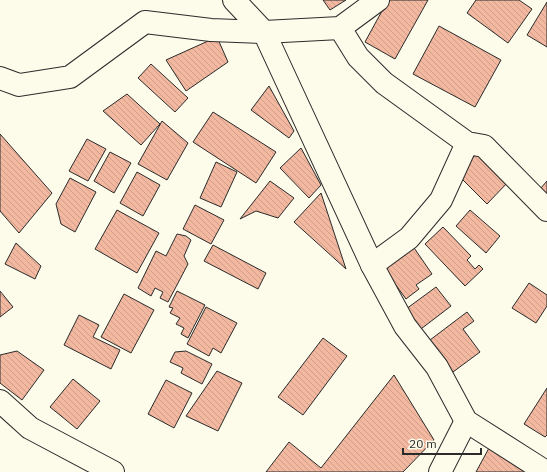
<svg xmlns="http://www.w3.org/2000/svg" width="547" height="472" font-family="'IBM Plex Sans',sans-serif">
<defs>
<pattern id="building-back-hatch" width="6" height="6" patternUnits="userSpaceOnUse"><rect width="6" height="6" fill="#f2b8a0"/><path d="M-1 5l2 2M0 0l6 6M5-1l2 2" fill="none" stroke="#d09e8a"/></pattern>
</defs>
<rect width="100%" height="100%" fill="#fdfbea"/>
<!-- building -->
<g fill="url(#building-back-hatch)" stroke="#2b2b2b">
<polygon points="323,0 346,0 330,10"/>
<polygon points="388,0 428,0 395,59 365,42"/>
<polygon points="476,0 519,0 532,9 508,43 467,13"/>
<polygon points="547,2 547,47 527,35"/>
<polygon points="439,26 501,60 475,107 413,74"/>
<polygon points="217,37 228,62 186,91 166,60"/>
<polygon points="151,64 188,98 175,112 138,78"/>
<polygon points="269,86 294,131 289,138 251,110"/>
<polygon points="127,94 160,124 141,145 103,111"/>
<polygon points="213,112 276,152 256,183 193,142"/>
<polygon points="162,121 188,143 167,180 138,164"/>
<polygon points="0,134 52,193 19,233 0,211"/>
<polygon points="87,139 106,149 88,181 69,171"/>
<polygon points="301,148 321,185 309,198 280,168"/>
<polygon points="110,152 131,163 114,193 94,181"/>
<polygon points="478,152 509,181 487,204 457,174"/>
<polygon points="216,162 237,172 221,207 200,198"/>
<polygon points="137,172 160,185 143,216 120,203"/>
<polygon points="70,178 96,192 75,232 61,224 56,204"/>
<polygon points="270,181 294,198 278,218 256,211 240,219"/>
<polygon points="547,181 547,196 540,189"/>
<polygon points="321,193 346,269 294,222"/>
<polygon points="195,205 224,220 211,244 183,229"/>
<polygon points="117,210 159,233 137,273 95,249"/>
<polygon points="470,210 500,236 486,253 456,226"/>
<polygon points="443,227 471,256 467,260 475,269 479,265 483,269 465,286 425,244"/>
<polygon points="177,234 186,236 191,240 184,256 188,264 168,302 160,298 163,292 155,288 151,296 138,288 156,251 166,256"/>
<polygon points="410,242 432,274 416,285 419,289 406,299 380,263"/>
<polygon points="16,243 41,266 35,279 5,264"/>
<polygon points="213,245 266,273 258,289 204,261"/>
<polygon points="529,283 547,295 547,306 536,323 512,308"/>
<polygon points="436,287 451,306 417,332 402,312"/>
<polygon points="0,291 13,307 0,317"/>
<polygon points="177,291 205,305 188,338 181,334 184,328 176,324 180,318 170,313 173,308 169,307"/>
<polygon points="124,294 154,310 131,353 101,337"/>
<polygon points="206,307 237,323 221,353 213,348 209,356 187,344"/>
<polygon points="467,312 474,321 463,329 480,352 453,372 430,340"/>
<polygon points="79,315 99,325 93,337 120,350 111,369 64,345"/>
<polygon points="323,338 347,356 303,415 278,397"/>
<polygon points="17,351 44,370 22,400 0,383 0,355"/>
<polygon points="186,351 212,364 202,384 181,373 183,368 170,362 175,352"/>
<polygon points="217,371 242,383 218,431 186,416"/>
<polygon points="394,375 434,440 403,472 266,472 289,442 321,468"/>
<polygon points="73,379 100,401 77,429 50,407"/>
<polygon points="166,380 192,393 174,428 148,414"/>
<polygon points="547,388 547,435 545,437 524,424"/>
<polygon points="489,448 531,472 476,472"/>
</g>
<g fill="none" stroke-linecap="round" stroke-linejoin="round">
<defs>
<g id="street">
<polyline points="234,0 264,32 372,265 405,326 437,367 466,421 546,472"/>
<polyline points="340,28 358,57 384,83 467,143 484,146 547,210"/>
<polyline points="0,78 19,85 70,77 145,22 211,30 264,32 340,28 378,0"/>
<polyline points="372,265 409,238 441,200 467,143"/>
<polyline points="0,401 30,428 113,472"/>
<polyline points="440,472 466,421"/>
</g>
</defs>
<!-- street casing -->
<use href="#street" stroke="#2b2b2b" stroke-width="24"/>
<!-- street -->
<use href="#street" stroke="#fdfbea" stroke-width="22"/>
</g>
<!-- scale -->
<path d="M403 448v6h78v-6" fill="none" stroke="#2b2b2b" stroke-width="2"/>
<text x="409" y="448" font-size="12" fill="#2b2b2b" stroke="#fdfbea" stroke-width="3" paint-order="stroke">20 m</text>
</svg>
